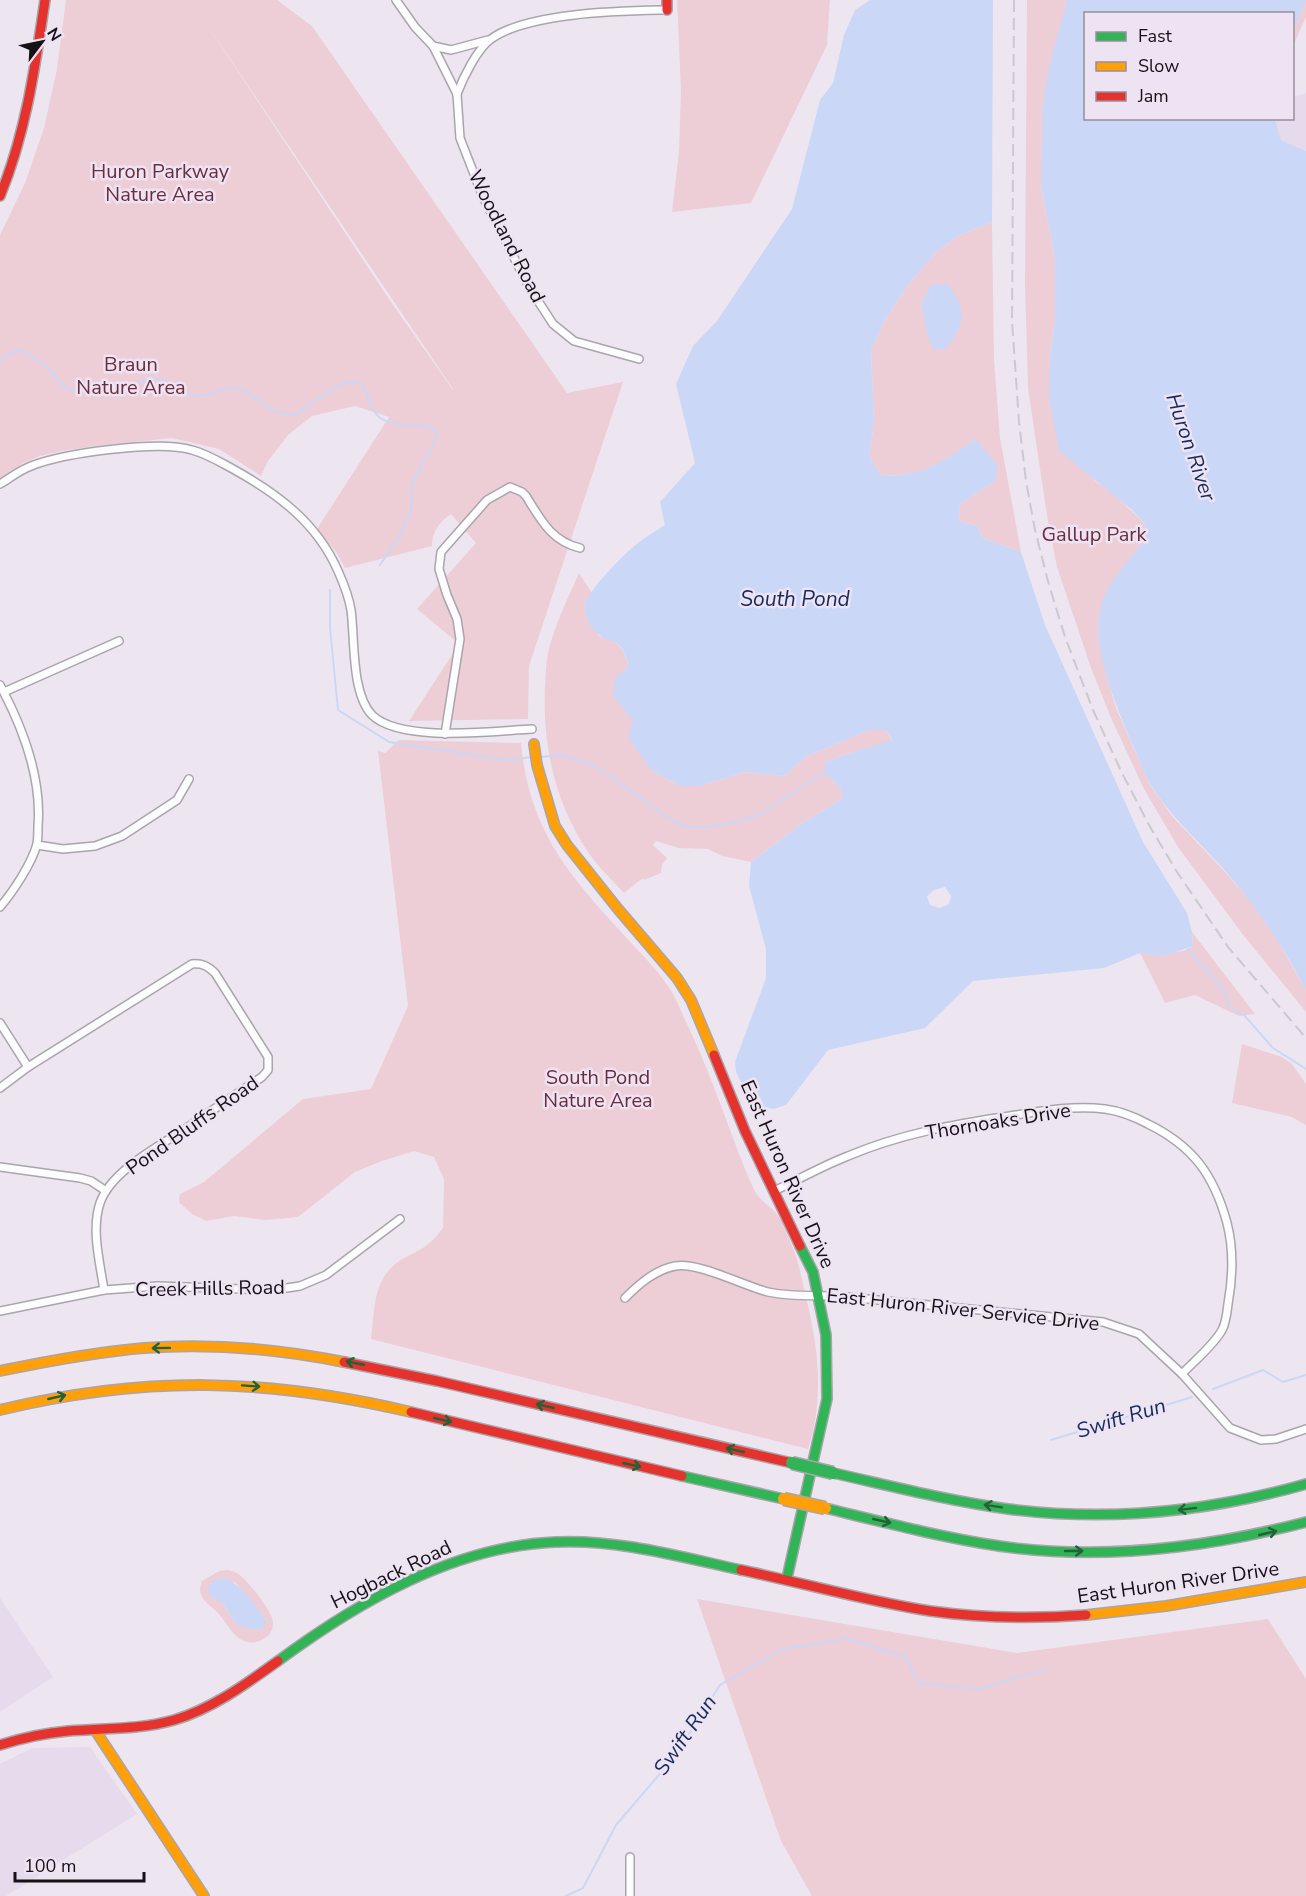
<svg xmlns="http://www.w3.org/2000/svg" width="1306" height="1896" font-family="'Nunito Sans',sans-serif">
<rect width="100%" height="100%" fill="#ede6f0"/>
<!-- built -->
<g fill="#e6dbec">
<polygon points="1306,93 1306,151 1281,140 1275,119 1292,118 1293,97"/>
<polygon points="0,1598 53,1677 0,1712"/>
<polygon points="90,1747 137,1814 6,1896 0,1896 0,1764 32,1748"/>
</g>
<!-- green -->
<g fill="#edced7" fill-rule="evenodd">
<path d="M66 0H277L312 26 567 393 623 382 529 666 528 719 409 721 459 644 417 609 476 543 451 514C439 522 432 532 432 546L345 568 337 553 317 529 389 417 355 406 312 416 288 435 268 461 261 476 219 449 172 438 87 447 62 451 40 456 23 463 0 478V235L25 183 44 128 57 69ZM199 13 453 389V390L391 302Z"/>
<polygon points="677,0 830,0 827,45 751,203 672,212 679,151 681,91"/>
<polygon points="1027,0 1306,0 1306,17 1293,46 1292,14 1086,14 1041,186 1055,259 1055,319 1050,356 1095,481 1114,494 1145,524 1146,538 1133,556 1098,624 1106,674 1116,708 1150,785 1172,816 1225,872 1252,903 1275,936 1306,990 1306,1012 1244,936 1178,847 1144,789 1111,718 1091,668 1057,567 1047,516 1028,388 1025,284"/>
<path d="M992 222 994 360 1000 438 1021 552 983 538 977 526 959 521 960 504 995 481 976 440C943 461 922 478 881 475L869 457 874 423 871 350 885 319 908 285 936 252 960 235Z"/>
<path d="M579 573 592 593 585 604 599 636C617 642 622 644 628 663L625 670 633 721 651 770 680 786H700L744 772 784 776 807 756 869 730H886L892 741 850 753 825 762 832 780 840 788 843 798 801 824 751 862 722 856 708 849 679 848 656 841 653 845 667 858 662 865 661 873 644 880 643 878 624 893C612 880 598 867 588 852 555 803 542 744 545 686 546 673 546 658 550 645 557 620 569 596 579 573Z"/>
<path d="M399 740 521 743C529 829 567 873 623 934 639 952 657 969 670 989 677 1000 682 1014 688 1026 710 1072 726 1121 745 1169 749 1178 753 1190 759 1197 764 1203 771 1207 776 1213 781 1219 785 1229 788 1237 797 1255 801 1274 805 1293 818 1345 825 1397 808 1449L371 1339C374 1316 373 1285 391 1268 401 1257 416 1254 427 1245 433 1241 438 1234 443 1228L444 1179 434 1157 414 1151 382 1161 355 1172 298 1217 266 1220 234 1216 206 1221 192 1214 179 1202 180 1194 204 1182 303 1099 371 1089 408 1006 378 751 385 753Z"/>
<polygon points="1192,932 1255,1014 1239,1016 1195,995 1165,1003 1140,953 1164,956 1175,952 1183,951 1193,946"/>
<polygon points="1242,1044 1282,1057 1292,1064 1306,1084 1306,1125 1292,1117 1232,1103"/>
<path d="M228 1570C231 1571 234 1571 237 1573 247 1579 271 1610 273 1621 275 1638 254 1648 240 1639 230 1632 225 1620 216 1611 205 1601 196 1596 202 1581L219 1571ZM234 1581 266 1620 236 1624 223 1603Z"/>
<polygon points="697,1599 1017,1653 1268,1619 1306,1679 1306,1896 812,1896 781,1841"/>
</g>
<!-- water -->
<g fill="#cad7f6" fill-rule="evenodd">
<path d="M870 0H993L992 222 960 235 936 252 908 285 885 319 871 350 874 423 869 457 881 475C921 478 943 461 976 439L998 466 995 481 960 504 959 521 977 526 983 538 1021 552 1045 625 1143 842 1187 913 1192 932 1193 946 1164 956 1140 953 1104 968 973 981 925 1028 828 1050 786 1105 773 1109 764 1107 760 1097 745 1090 736 1072 735 1062 766 978V949L749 886 751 862 801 824 843 798 840 788 824 772 825 762 850 753 892 740 886 730H869L807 756 784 776 744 772 700 786H680L651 770 628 737 633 721 613 695 615 678 625 670 628 663C620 633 608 647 594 630 589 624 584 614 585 605 587 591 626 552 638 543 647 536 656 531 665 525L660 502 695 463 676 384 693 346 717 321 792 209 820 100 833 83 844 35 855 10ZM945 887 951 896 949 904 940 908 930 905 927 896 934 890Z"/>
<path d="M1067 0H1306L1293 32 1292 14H1086V118L1275 119 1281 140 1306 151V990C1284 948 1258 909 1227 873 1202 844 1173 820 1152 787 1145 776 1140 762 1135 750 1119 713 1089 646 1101 606 1109 579 1130 560 1146 538L1145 524 1131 509 1059 451 1049 398 1050 356 1055 319V259L1041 186 1043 102 1049 67Z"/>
<path d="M946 283C968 307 966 327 944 350L934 349 928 338 921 303 931 285Z"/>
<path d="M225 1578C242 1585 255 1605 266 1620L263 1628C249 1633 248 1626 236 1624L223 1603 210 1596 208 1588C211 1580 217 1579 225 1578Z"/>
</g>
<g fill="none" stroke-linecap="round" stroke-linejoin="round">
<!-- stream -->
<g stroke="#cad7f6" stroke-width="2">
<path d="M0 361 8 354 21 350 46 366 60 382 69 389 121 396 149 377 166 381 180 392 197 396 215 393 231 387 240 389 247 392 273 411 296 415C308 407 352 366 364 388 369 398 370 409 379 417 392 427 414 425 430 426L437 434 433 447 420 467 412 485 411 509 401 533 380 565"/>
<polyline points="330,590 330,628 338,710 389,742 506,760 534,757"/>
<polyline points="540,757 563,755 591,764 612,777 668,818 686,827 706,827 736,822 763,813 824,772"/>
<polyline points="1188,949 1223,989 1230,1007 1244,1015 1273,1048 1306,1069"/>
<polyline points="1213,1389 1263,1370 1283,1382 1306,1375"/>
<polyline points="1051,1440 1192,1397"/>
<polyline points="566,1896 583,1888 616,1825 676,1755 720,1685 782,1649 849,1639 906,1657 918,1683 979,1689 1046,1669"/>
</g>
<defs>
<g id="street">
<polyline points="396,0 415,27 433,46 457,94 460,138 483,197 529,287 553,324 574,341 639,359"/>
<polyline points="433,46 451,50 488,40"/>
<path d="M457 94C463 78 477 49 491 39 528 12 622 11 667 10"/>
<path d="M0 484C10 478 20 470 31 466 64 453 159 440 192 450 207 454 220 462 233 469 278 494 317 523 338 571 343 582 349 598 351 610 355 639 351 693 372 715 401 743 494 731 532 729"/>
<path d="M0 685C23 728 42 777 38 826 38 832 38 838 37 844 32 863 13 892 0 907"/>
<polyline points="4,692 119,641"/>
<path d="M445 734 460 639 457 619 447 595 439 569 441 552 487 500 510 487 522 492 526 496C541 520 551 541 580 548"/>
<polyline points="37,845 63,849 95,846 122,836 177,800 189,779"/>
<polyline points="0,1023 28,1067"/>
<path d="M0 1088 28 1067 192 964C202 963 208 966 215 973L268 1057V1070L262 1077C236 1094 211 1111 185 1129 158 1147 111 1171 100 1203 91 1230 100 1263 104 1290"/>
<polyline points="0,1167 80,1178 91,1181 106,1191"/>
<path d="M774 1191C798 1180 822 1166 848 1156 900 1134 955 1124 1010 1116 1041 1111 1074 1105 1105 1109 1120 1111 1135 1117 1148 1124 1193 1146 1214 1175 1227 1223 1234 1250 1233 1276 1228 1304 1227 1312 1226 1323 1222 1330 1214 1345 1194 1361 1182 1374"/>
<path d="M625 1298C639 1284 655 1270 675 1266 699 1262 744 1286 768 1292 790 1297 814 1295 837 1296L1103 1322 1139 1334 1182 1374 1230 1428 1261 1440 1276 1439 1306 1429"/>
<polyline points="0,1311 104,1290 158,1286 273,1290 300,1286 326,1275 400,1219"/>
<polyline points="630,1896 630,1857"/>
</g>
<g id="fast">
<path d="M833 1473C891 1486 949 1501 1008 1509 1109 1522 1208 1512 1306 1484"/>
<polyline points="682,1476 784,1499"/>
<path d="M825 1508C883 1522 940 1537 999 1546 1102 1561 1206 1548 1306 1522"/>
<polyline points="787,1578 827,1399 826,1335 813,1272 800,1246"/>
<path d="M278 1661C358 1602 454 1546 556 1542 618 1539 681 1557 741 1570"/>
</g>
<g id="slow">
<polyline points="534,744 537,765 555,826 567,845 618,909 677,978 691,1000 714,1055"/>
<path d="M0 1371C48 1361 96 1352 144 1348 211 1343 279 1349 344 1362"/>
<path d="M0 1410C146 1375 266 1378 411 1412"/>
<polyline points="1086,1615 1166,1606 1306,1582"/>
<polyline points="95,1730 204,1896"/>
</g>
<g id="jam">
<polyline points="667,0 667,10"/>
<path d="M0 196C26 133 35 67 45 0"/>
<polyline points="714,1055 745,1131 800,1246"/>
<polyline points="344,1362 437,1381 792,1463"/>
<polyline points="411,1412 682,1476"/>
<path d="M741 1570C804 1583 866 1601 930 1611 981 1618 1034 1619 1086 1615"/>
<path d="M0 1745C22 1738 45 1733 68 1731 103 1728 139 1730 174 1720 212 1709 246 1684 278 1661"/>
</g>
</defs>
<!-- street casing -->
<use href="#street" stroke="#a9a5ab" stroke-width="10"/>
<!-- fast casing -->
<use href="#fast" stroke="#a9a5ab" stroke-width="12"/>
<!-- slow casing -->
<use href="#slow" stroke="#a9a5ab" stroke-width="12"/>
<!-- jam casing -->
<use href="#jam" stroke="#a9a5ab" stroke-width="12"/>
<!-- street -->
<use href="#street" stroke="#fcfbfd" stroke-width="7"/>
<!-- fast -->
<use href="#fast" stroke="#30b455" stroke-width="9"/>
<!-- slow -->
<use href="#slow" stroke="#ff9f0a" stroke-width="9"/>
<!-- jam -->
<use href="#jam" stroke="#e5322d" stroke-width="9"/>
<!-- rail -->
<polyline stroke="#cbc9cc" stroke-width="2" stroke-dasharray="12 6" stroke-linecap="butt" points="1014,0 1012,321 1019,422 1026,481 1035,530 1049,585 1065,637 1093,710 1121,771 1149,825 1177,872 1228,947 1306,1038"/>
<defs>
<polyline id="fast-bridge" points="792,1463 833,1473"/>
<polyline id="slow-bridge" points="784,1499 825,1508"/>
</defs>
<!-- fast-bridge casing -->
<use href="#fast-bridge" stroke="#a9a5ab" stroke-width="15" stroke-linecap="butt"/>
<!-- slow-bridge casing -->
<use href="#slow-bridge" stroke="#a9a5ab" stroke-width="15" stroke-linecap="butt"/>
<!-- fast-bridge -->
<use href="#fast-bridge" stroke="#30b455" stroke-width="12"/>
<!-- slow-bridge -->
<use href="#slow-bridge" stroke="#ff9f0a" stroke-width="12"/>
</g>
<!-- one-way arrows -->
<defs><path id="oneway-shaft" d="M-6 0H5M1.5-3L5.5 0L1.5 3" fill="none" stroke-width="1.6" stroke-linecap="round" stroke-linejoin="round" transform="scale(1.5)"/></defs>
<g stroke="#226236">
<use href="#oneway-shaft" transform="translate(161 1348) rotate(179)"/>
<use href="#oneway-shaft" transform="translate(355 1363) rotate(-169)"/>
<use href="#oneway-shaft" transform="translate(251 1386) rotate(4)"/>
<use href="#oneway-shaft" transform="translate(57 1397) rotate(-13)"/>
<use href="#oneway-shaft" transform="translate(545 1406) rotate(-167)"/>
<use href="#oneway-shaft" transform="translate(443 1420) rotate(13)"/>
<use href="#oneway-shaft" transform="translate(735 1450) rotate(-167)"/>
<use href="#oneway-shaft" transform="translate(632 1465) rotate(13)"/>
<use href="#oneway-shaft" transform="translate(993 1506) rotate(-171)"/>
<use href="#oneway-shaft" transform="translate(1187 1509) rotate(173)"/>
<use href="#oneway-shaft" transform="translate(882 1521) rotate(13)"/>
<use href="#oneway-shaft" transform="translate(1268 1533) rotate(-13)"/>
<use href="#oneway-shaft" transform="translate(1074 1551)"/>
</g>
<g text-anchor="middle" stroke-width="5" stroke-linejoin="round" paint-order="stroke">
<!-- park labels -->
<g font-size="20" fill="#6b2c3b" stroke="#eee3f3">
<text x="160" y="178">Huron Parkway<tspan x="160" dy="23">Nature Area</tspan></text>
<text x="131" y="371">Braun<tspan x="131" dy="23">Nature Area</tspan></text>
<text x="1094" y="541">Gallup Park</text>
<text x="598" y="1084">South Pond<tspan x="598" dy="23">Nature Area</tspan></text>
</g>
<!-- street labels -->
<g font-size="20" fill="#151117" stroke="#eee3f3">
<text transform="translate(507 236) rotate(63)" y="7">Woodland Road</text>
<text transform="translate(998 1121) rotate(-9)" y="7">Thornoaks Drive</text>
<text transform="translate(192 1125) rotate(-35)" y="7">Pond Bluffs Road</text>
<text transform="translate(788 1174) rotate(66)" y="7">East Huron River Drive</text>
<text transform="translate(210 1288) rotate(-1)" y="7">Creek Hills Road</text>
<text transform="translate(963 1309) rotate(6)" y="7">East Huron River Service Drive</text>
<text transform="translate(391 1574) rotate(-26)" y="7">Hogback Road</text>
<text transform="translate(1178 1582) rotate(-8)" y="7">East Huron River Drive</text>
</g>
<!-- water labels -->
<g font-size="21" font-style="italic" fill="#142c5c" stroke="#eee3f3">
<text transform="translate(1191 447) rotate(71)" y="7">Huron River</text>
<text x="795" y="606">South Pond</text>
<text transform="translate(1121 1418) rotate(-17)" y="7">Swift Run</text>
<text transform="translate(685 1735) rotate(-55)" y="7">Swift Run</text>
</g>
</g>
<!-- legend -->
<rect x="1084" y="12" width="210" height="108" fill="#eee3f3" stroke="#978f9b" stroke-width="1.5"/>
<rect x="1096" y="32" width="30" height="9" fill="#30b455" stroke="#978f9b" stroke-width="1.5"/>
<text x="1138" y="42" font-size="18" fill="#151117">Fast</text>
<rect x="1096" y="62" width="30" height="9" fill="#ff9f0a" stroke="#978f9b" stroke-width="1.5"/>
<text x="1138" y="72" font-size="18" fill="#151117">Slow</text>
<rect x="1096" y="92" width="30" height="9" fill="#e5322d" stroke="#978f9b" stroke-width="1.5"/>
<text x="1138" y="102" font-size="18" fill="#151117">Jam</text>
<!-- north arrow -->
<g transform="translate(42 42) rotate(58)" stroke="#eee3f3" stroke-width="4.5" paint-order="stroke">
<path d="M0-4.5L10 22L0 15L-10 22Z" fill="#151117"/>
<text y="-9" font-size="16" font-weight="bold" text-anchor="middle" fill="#151117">N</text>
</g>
<!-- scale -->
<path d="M15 1872v9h129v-9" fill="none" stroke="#151117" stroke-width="3"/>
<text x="24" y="1872" font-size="18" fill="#151117" stroke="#eee3f3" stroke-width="4.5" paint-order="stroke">100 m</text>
</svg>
